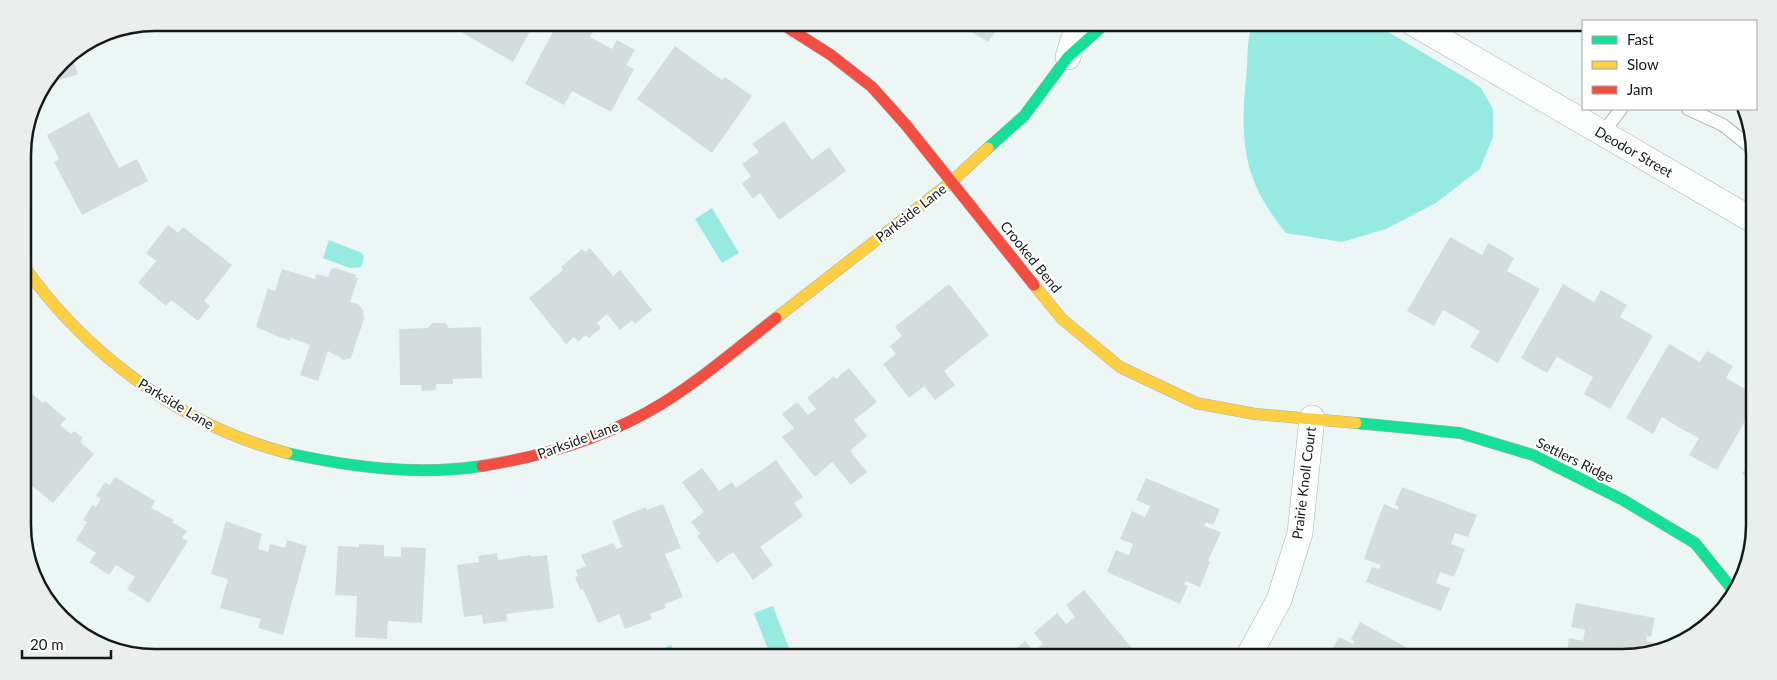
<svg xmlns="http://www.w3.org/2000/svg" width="1777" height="680" font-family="Lato,sans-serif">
<rect width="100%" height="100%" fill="#ecf7f5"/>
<!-- water -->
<g fill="#97eae1">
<path d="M1253 23H1373L1471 81 1481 88 1493 109V137L1480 169 1436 203 1386 229 1342 242 1286 233C1240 177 1240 137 1247 68 1248 54 1247 36 1253 23Z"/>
<polygon points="712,208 739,253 722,263 695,219"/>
<polygon points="329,240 362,253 364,257 361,267 350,268 323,258"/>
<polygon points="773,606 791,654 783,657 771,657 754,613"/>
<polygon points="671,645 676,657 643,657"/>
</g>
<!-- building -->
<g fill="#d5dddc">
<polygon points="444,22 535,22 513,62"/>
<polygon points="558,22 598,22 590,37 612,49 617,40 635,50 626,65 634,69 611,112 572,91 564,105 525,84"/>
<polygon points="962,22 1002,22 988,42 960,25"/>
<polygon points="675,46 722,80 725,77 752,96 712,153 637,99"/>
<polygon points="71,53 78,74 53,82 51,77"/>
<polygon points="89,112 119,168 137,159 148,181 82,215 54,162 59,159 47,135"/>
<polygon points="784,121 812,160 829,147 846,171 779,220 760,193 753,199 742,184 751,176 742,164 759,152 752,144"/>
<polygon points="168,225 178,233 183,227 232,265 204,301 210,306 198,321 171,300 166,306 138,283 156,261 146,253"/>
<polygon points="1450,237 1482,255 1488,243 1501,250 1514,258 1507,271 1540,289 1498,363 1470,347 1480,331 1461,320 1443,310 1434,326 1407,311"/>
<polygon points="590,248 613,276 620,270 652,310 635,324 632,320 620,330 607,314 597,323 601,328 589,338 586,335 578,342 574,337 566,344 529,298 563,270 561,267 582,249 585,252"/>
<polygon points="335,268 356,275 355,277 358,278 350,302 358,304 363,310 364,319 351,358 344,360 328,351 318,381 300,375 310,345 291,338 290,341 282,338 256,327 268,288 275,291 282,269 315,279 316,274 328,277 331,269"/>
<polygon points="949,284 989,335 944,371 955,385 935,400 924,386 909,398 883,364 896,354 890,346 902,336 895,327"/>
<polygon points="1563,284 1594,302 1601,290 1627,305 1620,317 1653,336 1610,409 1584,394 1593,377 1557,357 1547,373 1521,358"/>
<polygon points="432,323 445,323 449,328 481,327 482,378 453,379 453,384 436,384 436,390 422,391 421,385 400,385 399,329 428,328"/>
<polygon points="1669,344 1700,362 1707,351 1733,366 1726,378 1754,394 1754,405 1717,470 1689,455 1699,438 1680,428 1662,417 1653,434 1626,418"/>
<polygon points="849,368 877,402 854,420 867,436 850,451 867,472 851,485 832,462 815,477 782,437 794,428 782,414 797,402 808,415 816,409 807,398 834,376 836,379"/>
<polygon points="29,391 43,403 45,401 66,419 60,425 71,434 74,431 83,438 80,442 94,454 53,503 25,480 24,396"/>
<polygon points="776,460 803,497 794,503 803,516 760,547 773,565 753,580 733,552 717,563 697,536 700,534 691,522 704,512 682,482 702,468 719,491 732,482 736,488"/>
<polygon points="1754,461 1754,484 1753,485 1742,473"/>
<polygon points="115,477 155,501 151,508 174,520 172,522 187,531 182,538 188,541 149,603 127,589 135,577 116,565 109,575 89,562 96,553 76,540 87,522 83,520 92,505 96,507 101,499 96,496 105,482 110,485"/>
<polygon points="1146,478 1220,509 1213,525 1206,522 1204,526 1221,532 1208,561 1210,562 1200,587 1186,581 1184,584 1188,586 1180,604 1107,572 1116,550 1129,555 1133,544 1120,539 1132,511 1145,517 1150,506 1136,500"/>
<polygon points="1402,487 1477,515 1468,537 1455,533 1451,544 1465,549 1454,577 1440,572 1436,583 1450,588 1441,611 1366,582 1372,567 1379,569 1381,565 1364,559 1374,530 1384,504 1398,510 1398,506 1395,505"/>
<polygon points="663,504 681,548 665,554 683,597 665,604 666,608 650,614 652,619 625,629 619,614 598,623 583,589 580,590 575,577 578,576 576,570 586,566 581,555 613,543 616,549 622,547 612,521 646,507 647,510"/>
<polygon points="226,521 262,534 258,549 268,552 270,544 285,548 287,540 307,546 283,635 258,628 261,619 220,608 228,579 211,574"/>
<polygon points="359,544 384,545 384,556 401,557 401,547 426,548 422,623 388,621 387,639 355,637 357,596 335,595 338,546 359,547"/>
<polygon points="497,553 498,560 531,555 531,557 547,555 554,608 506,614 507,621 483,624 482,615 464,617 457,565 479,562 478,556"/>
<polygon points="1084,590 1135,652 1129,657 1008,657 1007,656 1025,641 1034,651 1043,644 1034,633 1057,613 1066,624 1075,617 1066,605"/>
<polygon points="1576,603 1655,618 1651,637 1647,636 1646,641 1658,643 1658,647 1631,657 1566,657 1569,638 1583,641 1585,630 1571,627"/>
<polygon points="1360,622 1424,657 1328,657 1339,637 1353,644 1354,641 1351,639"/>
</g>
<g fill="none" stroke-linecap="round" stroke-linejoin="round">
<defs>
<g id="lane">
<polyline points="1688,109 1723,125 1753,149"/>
<polyline points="1602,134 1621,109"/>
</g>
<g id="street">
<polyline points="1411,22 1754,221"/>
<polyline points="1068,57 1079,22"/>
<polyline points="1248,657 1279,600 1300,533 1312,418"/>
</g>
<g id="fast">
<polyline points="988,148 1024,116 1068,57 1107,22"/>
<polyline points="1356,423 1460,433 1533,455 1623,500 1695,543 1732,589"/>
<path d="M287 453C351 467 416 476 482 466"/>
</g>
<g id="slow">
<path d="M23 265C85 353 182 426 287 453"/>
<polyline points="1034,285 1062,319 1120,367 1196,403 1255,414 1356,423"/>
<polyline points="776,318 951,182 988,148"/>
</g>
<g id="jam">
<polyline points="779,22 831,55 872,87 906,125 1034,285"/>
<path d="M482 466C546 456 608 437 663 403 703 378 739 347 776 318"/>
</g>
</defs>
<!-- lane casing -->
<use href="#lane" stroke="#a9b1af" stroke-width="14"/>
<!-- street casing -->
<use href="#street" stroke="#a9b1af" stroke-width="26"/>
<!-- fast casing -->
<use href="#fast" stroke="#a9b1af" stroke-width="12"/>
<!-- slow casing -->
<use href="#slow" stroke="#a9b1af" stroke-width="12"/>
<!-- jam casing -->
<use href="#jam" stroke="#a9b1af" stroke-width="12"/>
<!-- lane -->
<use href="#lane" stroke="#fcfefe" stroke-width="12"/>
<!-- street -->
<use href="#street" stroke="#fcfefe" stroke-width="25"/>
<!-- fast -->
<use href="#fast" stroke="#16e098" stroke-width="11"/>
<!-- slow -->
<use href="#slow" stroke="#ffcf43" stroke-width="11"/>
<!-- jam -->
<use href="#jam" stroke="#f24e42" stroke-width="11"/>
</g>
<g text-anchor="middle" stroke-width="4.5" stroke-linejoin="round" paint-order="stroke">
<!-- street labels -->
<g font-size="14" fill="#141a19" stroke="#fff">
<text transform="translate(1634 152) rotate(30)" y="5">Deodor Street</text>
<text transform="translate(911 213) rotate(-38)" y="5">Parkside Lane</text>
<text transform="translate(1031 257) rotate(51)" y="5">Crooked Bend</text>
<text transform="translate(176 404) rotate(31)" y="5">Parkside Lane</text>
<text transform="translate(578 440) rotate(-20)" y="5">Parkside Lane</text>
<text transform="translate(1575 460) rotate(26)" y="5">Settlers Ridge</text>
<text transform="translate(1304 483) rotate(-83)" y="5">Prairie Knoll Court</text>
</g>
</g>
<!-- crop -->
<path d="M0 0H1777V680H0ZM155 31H1622A124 124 0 0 1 1746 155V525A124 124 0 0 1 1622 649H155A124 124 0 0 1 31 525V155A124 124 0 0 1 155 31Z" fill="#eceded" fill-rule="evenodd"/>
<path fill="none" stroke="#141a19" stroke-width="2.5" d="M155 31H1622A124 124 0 0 1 1746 155V525A124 124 0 0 1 1622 649H155A124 124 0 0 1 31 525V155A124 124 0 0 1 155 31Z"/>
<!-- legend -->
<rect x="1582" y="20" width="175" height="90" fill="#ffffff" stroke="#a1a3a3"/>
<rect x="1592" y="36" width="25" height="8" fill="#16e098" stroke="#a1a3a3"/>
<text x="1627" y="45" font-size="15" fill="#141a19">Fast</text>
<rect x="1592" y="61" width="25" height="8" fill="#ffcf43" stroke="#a1a3a3"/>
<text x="1627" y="70" font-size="15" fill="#141a19">Slow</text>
<rect x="1592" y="86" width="25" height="8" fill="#f24e42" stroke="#a1a3a3"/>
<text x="1627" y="95" font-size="15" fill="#141a19">Jam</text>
<!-- scale -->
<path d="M22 650v8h89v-8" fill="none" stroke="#141a19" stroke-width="2.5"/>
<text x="30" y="650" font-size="15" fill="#141a19" stroke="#ffffff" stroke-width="4" paint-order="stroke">20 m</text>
</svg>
